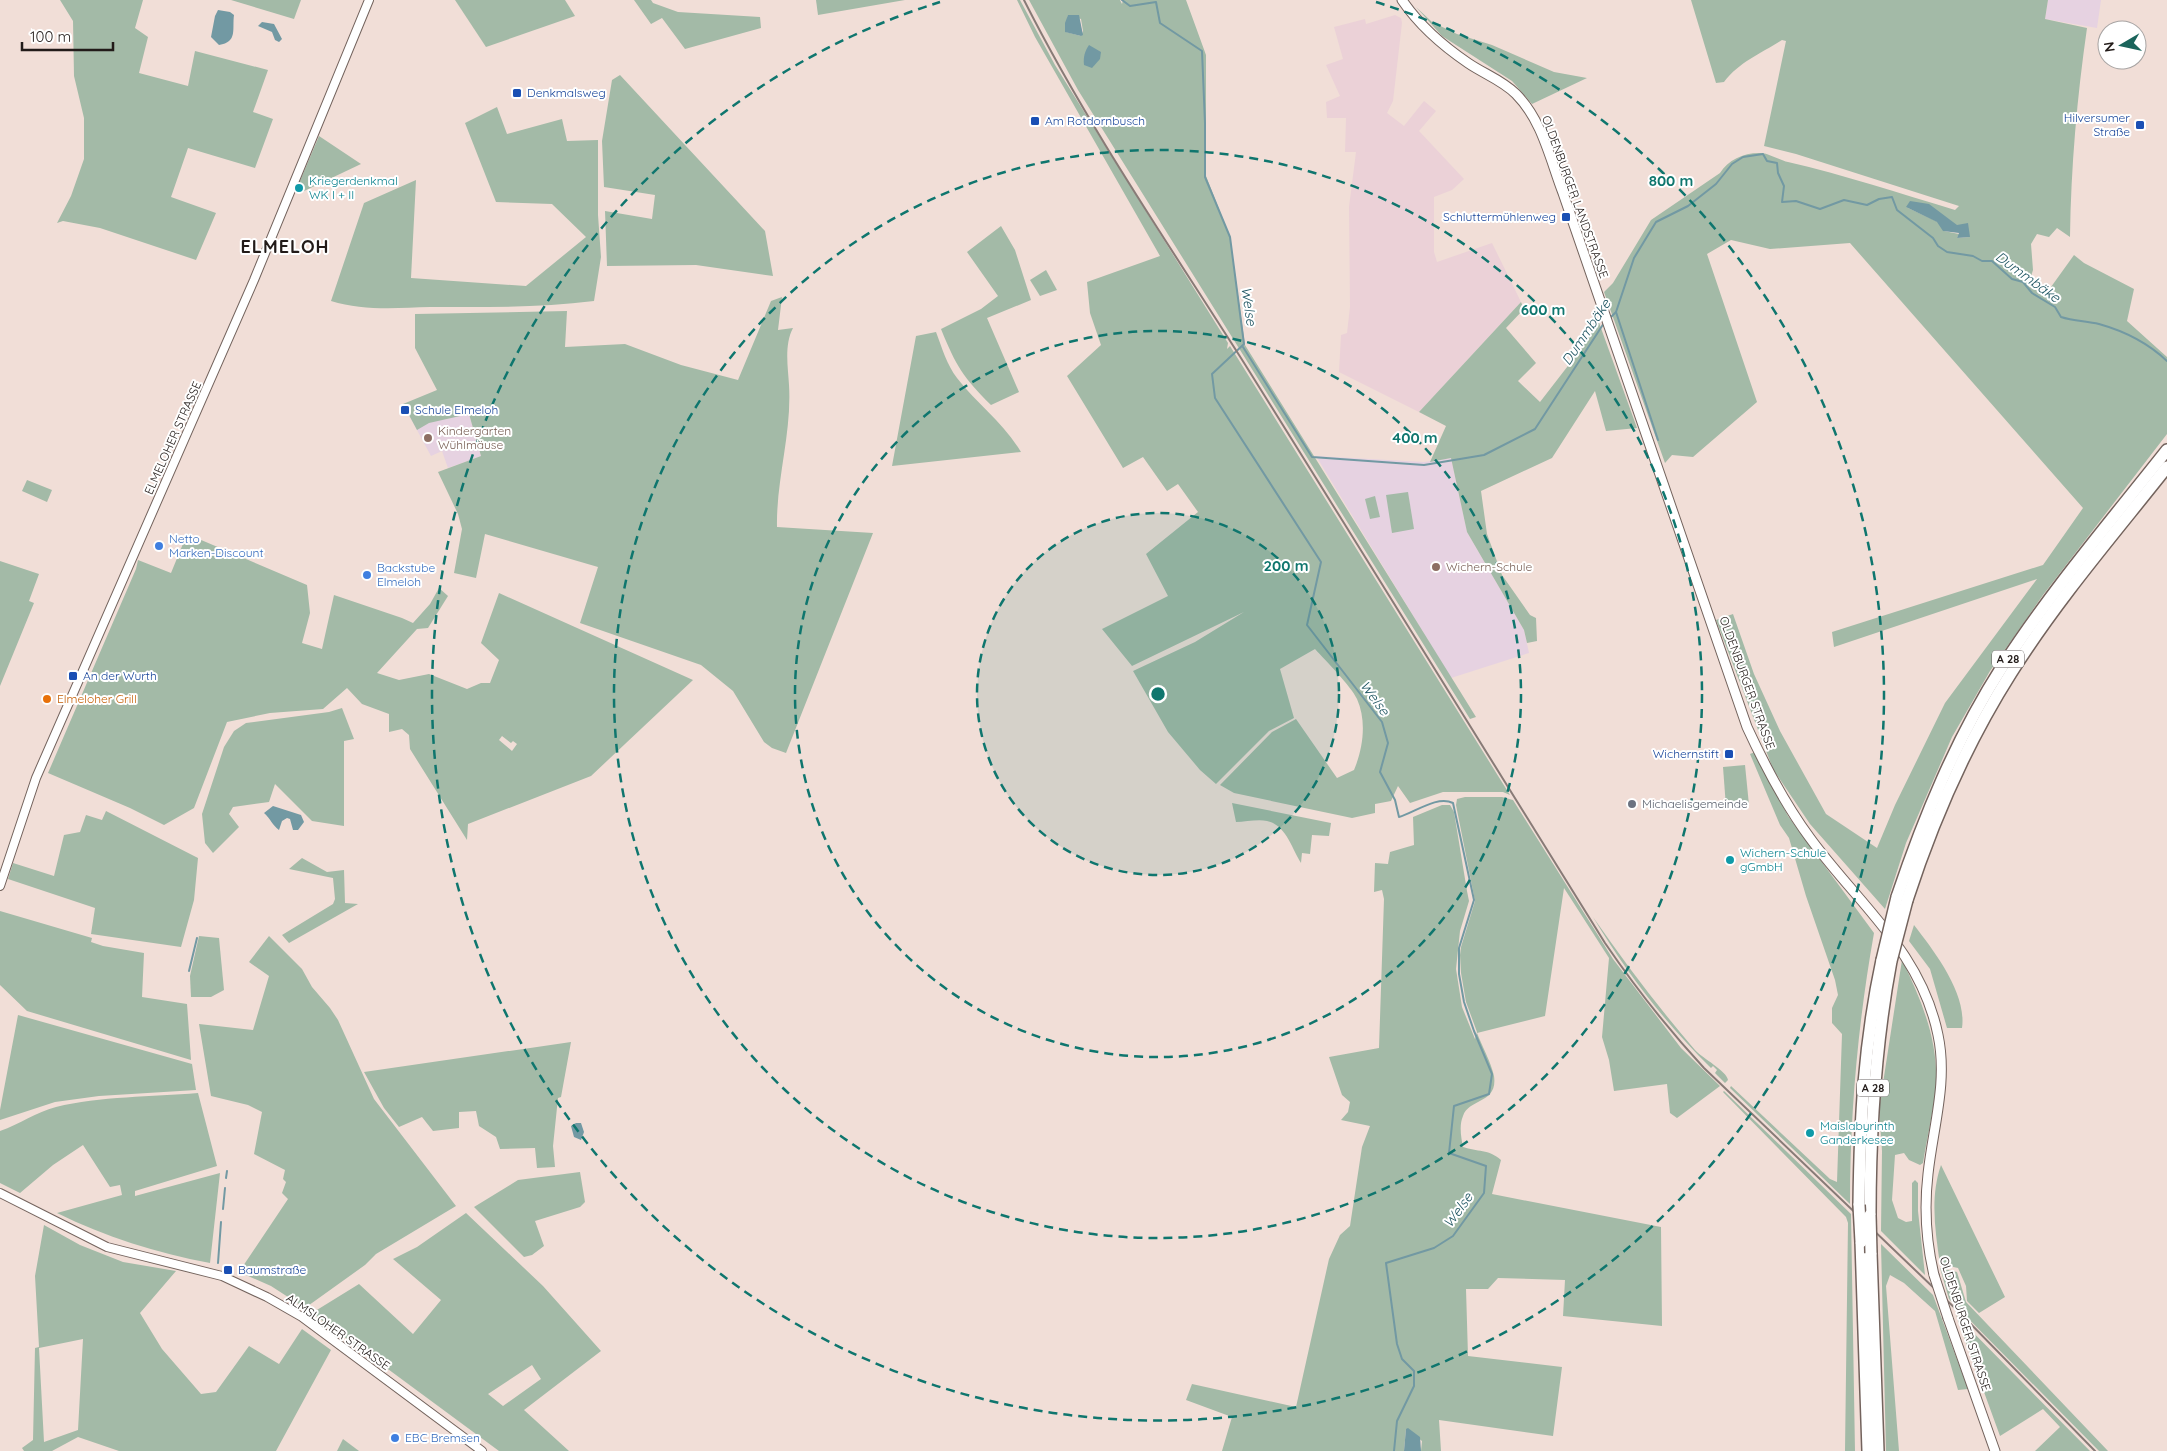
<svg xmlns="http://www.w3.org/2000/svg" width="2167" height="1451" font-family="Quicksand,sans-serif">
<rect width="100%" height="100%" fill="#f1ded7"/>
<!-- industrial -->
<polygon fill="#ebd1d7" points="1395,15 1401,18 1402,23 1393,101 1387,113 1404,126 1424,101 1436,111 1419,131 1464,179 1452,190 1434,197 1434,252 1437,262 1492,243 1521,302 1419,412 1339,372 1341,335 1347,333 1350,307 1349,207 1356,152 1345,152 1346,118 1327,118 1326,102 1340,96 1326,65 1343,59 1334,27 1365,19 1366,24"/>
<!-- education -->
<g fill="#e6d2e1">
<polygon points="2048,0 2101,0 2097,28 2045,19"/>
<polygon points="481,388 469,414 481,456 448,468 442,451 431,456 403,404"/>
<polygon points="1316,456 1424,462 1451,458 1467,532 1524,630 1529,653 1451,678"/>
</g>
<!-- green -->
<g fill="#a3baa7" fill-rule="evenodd">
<polygon points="60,0 143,0 135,28 148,37 139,73 188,86 195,51 268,70 253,112 273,119 255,168 188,148 171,197 216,213 196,260 100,228 63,221 57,223 71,196 84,159 84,118 74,76 73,21"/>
<polygon points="231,0 301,0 294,19"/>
<polygon points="455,0 565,0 575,16 486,47"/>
<polygon points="634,0 651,0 653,3 678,12 760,17 761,28 685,49 662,18 651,24"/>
<polygon points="816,0 905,0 818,15"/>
<path d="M1017 0H1020L1055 65 1228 343 1227 349 1230 346 1510 795 1503 792H1443L1410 803 1398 786 1391 801 1375 804V813L1352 818 1234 793 1220 785 1272 732 1296 719 1337 778 1354 770C1363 749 1367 721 1357 699 1351 686 1326 661 1315 649L1280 669 1294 718 1269 731 1216 784 1200 770 1168 732 1133 671 1195 642 1244 612 1132 666 1102 629 1168 596 1146 554 1198 512 1178 484 1167 491 1143 457 1123 468 1067 376 1101 345 1090 313 1087 282 1160 256 1035 37Z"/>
<path d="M1029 0H1120L1122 4 1123 0H1186L1206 55V176L1230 237 1245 345 1476 717 1470 719 1078 90ZM1068 15 1081 19 1083 31 1081 36 1066 32Z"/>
<path d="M1691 0H2048L2045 19 2087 28C2077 97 2071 167 2070 237L2057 228 2049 237 2037 234 2031 244 2033 270 2028 286 2052 297 2051 287 2074 255 2084 263 2134 289 2127 321 2167 357V434L2043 595 1990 671 1952 737 1933 781 1906 843 1885 909 1810 824 1773 769 1716 620 1733 614 1754 674 1780 731 1826 814 1877 848 1895 805 1945 703 2037 579 1834 647 1832 632 2043 565 2083 508 1850 243 1770 249 1731 240 1707 254 1757 402 1693 457 1672 455 1665 463 1604 292 1613 283 1651 220 1720 173C1728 160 1743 153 1759 153 1767 152 1779 160 1788 162 1844 175 1899 193 1955 210L1959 206 1796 154 1764 146 1786 41 1782 40C1762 53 1739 62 1724 82L1716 83ZM1906 207 1947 218 1970 237 1957 238 1959 234 1944 231 1938 222Z"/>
<polygon points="1416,7 1432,22 1457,34 1492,45 1554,72 1587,78 1532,104 1512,81 1442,36"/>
<polygon points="620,75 765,231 773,276 696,265 607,266 605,211 652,219 655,195 604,187 602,141 612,80"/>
<path d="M497 107 507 134 562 119 567 141 598 140V215L601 257 594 301C540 308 485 307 430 307 397 308 363 311 331 301L364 203 416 180 411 278 526 286 586 237 552 204 496 202 465 123Z"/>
<polygon points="319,136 361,164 302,192 297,188"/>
<path d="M1001 226 1015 250 1031 300 987 318 1019 392 991 405C963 377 956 366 941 329L981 309 998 296 967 252Z"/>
<polygon points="1046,270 1057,290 1040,296 1030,280"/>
<path d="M782 297 778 330 793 328C784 345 788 367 789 385 792 433 776 480 777 527L873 533 786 753 772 748 764 742 733 691 701 665 580 623 598 567 485 534 476 578 454 573 462 529 458 514 438 472 481 456 469 414 429 423 417 430 403 404 437 390 415 348V314L567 311 565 347 625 344 681 365 738 380 771 301Z"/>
<polygon points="1521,302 1524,309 1506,328 1536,363 1518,381 1540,402 1581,349 1597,317 1637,428 1606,431 1595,391 1552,458 1481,491 1487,534 1502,575 1530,615 1536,618 1537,641 1527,643 1524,630 1467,532 1451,458 1430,462 1446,426 1419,412"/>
<path d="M936 332C942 348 947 365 957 378 978 405 1002 421 1021 452L892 466 916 336Z"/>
<polygon points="27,480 52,490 47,502 22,491"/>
<polygon points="1408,492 1414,529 1392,533 1386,495"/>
<polygon points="1375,496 1380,517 1370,519 1365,499"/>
<path d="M187 534 307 585 310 613 302 643 322 649 334 595 402 618 413 623 430 604 439 588 448 596 428 628 417 629 377 673 399 680 429 674 467 689 481 683H490L499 660 481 643 499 593 693 680 591 776 468 824 467 840 410 749 409 735 402 729 389 732V714L362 704 347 688 323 709 270 713 227 722 194 808 164 825 130 808 48 773 136 569 138 560 171 573ZM502 736 511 743 513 741 517 744 512 751 499 740Z"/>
<polygon points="0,561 39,574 29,601 34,603 0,686"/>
<polygon points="342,708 354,739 344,741 344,826 312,821 275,784 269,802 233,807 229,814 239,827 213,853 205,843 202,814 224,747 234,731 246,723 329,712"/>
<path d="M1755 752 1788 816 1874 933C1858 1023 1850 1112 1850 1204L1730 1088 1731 1086 1830 1179 1837 1182 1842 1034 1832 1023V1008L1838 995 1835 980 1806 896 1789 838 1780 825 1750 754Z"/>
<polygon points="1745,765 1749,805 1726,807 1723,767"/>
<path d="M1465 797H1502L1513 800 1613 959 1681 1048 1720 1086 1677 1118 1670 1113 1667 1084 1614 1091 1609 1060 1602 1037 1609 958 1564 888 1545 1016 1477 1033C1482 1046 1491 1062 1494 1076 1498 1104 1469 1098 1463 1116 1459 1125 1461 1137 1463 1147 1477 1152 1489 1149 1501 1160L1492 1194 1661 1227 1662 1326 1563 1316 1565 1280 1498 1278 1488 1289H1466L1468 1356 1562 1367 1553 1436 1439 1420 1441 1451H1421L1422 1441 1406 1429 1404 1451H1222L1232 1417 1186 1400 1192 1384 1296 1407 1329 1259 1340 1235 1350 1226 1362 1147 1370 1126 1341 1120 1348 1112 1350 1102 1342 1095 1329 1057 1379 1048 1384 899 1382 890 1374 892 1375 863 1388 864 1390 852 1414 845 1413 817 1442 805H1450L1454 812 1467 891 1469 901 1460 931 1456 969 1462 1007 1475 1039 1477 1032 1466 1002 1461 973 1460 955 1461 947 1475 901 1456 805 1457 799Z"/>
<path d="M1232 803 1331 823 1329 836 1312 835 1310 854 1302 853 1301 863C1292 849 1286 825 1267 821 1258 819 1245 822 1236 822Z"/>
<polygon points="106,811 198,858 194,900 181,947 91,934 95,908 8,879 13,863 54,876 64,835 80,832 86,815 102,820"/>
<polygon points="302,858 327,872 344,870 345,903 358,904 289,943 282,935 333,904 335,899 333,878 289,869"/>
<polygon points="0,911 92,938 91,942 103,946 144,953 142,997 187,1004 191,1060 27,1011 0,985"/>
<path d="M1593 917C1625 963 1658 1007 1695 1050 1702 1058 1727 1071 1728 1080L1725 1083 1715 1073 1717 1070 1713 1066 1711 1068C1665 1023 1626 972 1593 917Z"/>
<path d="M1914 925C1934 951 1967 993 1962 1028H1947L1930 969 1909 941Z"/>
<polygon points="199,936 219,938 224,990 211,997 191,997 190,976"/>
<polygon points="269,936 302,969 312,987 330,1008 338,1020 374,1099 456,1206 376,1254 365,1265 305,1308 271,1286 239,1272 288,1199 282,1193 286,1182 283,1179 285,1170 254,1154 262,1112 248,1105 211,1096 199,1024 253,1030 269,976 249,962"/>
<path d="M1902 960C1921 999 1938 1039 1936 1083 1934 1110 1927 1137 1923 1163L1920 1165 1909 1160 1904 1153 1895 1155 1892 1200 1898 1218 1906 1222 1912 1221V1183L1915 1180 1918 1183V1211L1925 1275 1881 1231 1882 1151 1879 1109Z"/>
<polygon points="18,1015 192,1064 196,1090 99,1096 55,1102 0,1120 0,1110"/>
<polygon points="571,1042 561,1097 558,1098 553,1146 555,1167 537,1168 535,1148 500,1149 496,1137 479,1126 476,1111 459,1112 459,1128 433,1131 422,1117 399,1127 384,1108 364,1072"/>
<polygon points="1724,1091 1851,1214 1855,1451 1845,1451 1848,1223 1846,1217 1723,1092"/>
<path d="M198 1093 217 1166 135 1191V1196L220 1173 210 1263C156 1253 106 1237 57 1213L122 1195 120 1185 110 1187 83 1145 53 1165 20 1193 0 1183V1131C20 1124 36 1112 56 1107 100 1096 152 1097 198 1093Z"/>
<path d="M1941 1165 2005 1297 1979 1313 1967 1301 1966 1286 1958 1268 1940 1264C1935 1230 1930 1197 1941 1165Z"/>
<polygon points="580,1172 585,1202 580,1207 535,1221 544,1246 532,1255 524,1257 474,1207 518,1180"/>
<path d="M466 1213 543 1286 601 1351 524 1410 569 1451H499L312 1313 359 1284 413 1334 441 1300 393 1259 417 1247ZM532 1365 541 1379 503 1406 488 1394Z"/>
<path d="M44 1225 80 1245 123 1262 176 1271 140 1313 162 1349 201 1394 216 1392 249 1346 279 1364 302 1329 331 1350 276 1451H119L78 1437 52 1451H24L22 1448 33 1440 35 1348 39 1347 35 1276ZM83 1339 78 1430 44 1442 39 1348Z"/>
<polygon points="1881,1244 1933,1295 1968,1389 1958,1390 1935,1311 1904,1283 1890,1275 1886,1286 1899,1451 1886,1451"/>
<polygon points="1940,1268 1957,1272 1966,1302 2108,1451 2099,1451 1949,1299"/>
<polygon points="1956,1315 2090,1451 2035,1451 2060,1427 2043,1409 2000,1436"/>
<polygon points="343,1439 359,1451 337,1451"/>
</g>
<!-- water -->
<g fill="#7299a3">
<path d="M218 10 230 12 234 15C232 29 238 42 219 45L211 37 215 16Z"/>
<polygon points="1068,15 1079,15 1083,35 1081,36 1065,32 1065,23"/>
<polygon points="262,22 274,24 282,39 279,42 275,40 272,32 258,26"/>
<path d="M1089 45 1101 52 1100 59 1092 68 1084 65C1083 57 1085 51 1089 45Z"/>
<polygon points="1910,201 1929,204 1957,225 1968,223 1970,237 1957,238 1959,233 1943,231 1937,222 1906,207"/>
<path d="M273 806 301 815 304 822 298 830H293L290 819 287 818 282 821 279 830C273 826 270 818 264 813Z"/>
<polygon points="576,1123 581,1123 584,1132 581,1140 574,1137 571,1126"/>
<polygon points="1408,1428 1420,1437 1421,1451 1404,1451 1406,1429"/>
</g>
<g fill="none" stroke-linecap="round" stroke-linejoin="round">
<!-- stream -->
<g stroke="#7299a3" stroke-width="2">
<path d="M1122 0 1130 6 1156 2 1160 23 1202 51 1205 123V177L1230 237 1244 344 1212 374 1215 398 1321 562 1307 625 1382 722 1388 743 1380 772 1395 800 1399 817C1414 813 1437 795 1453 803L1474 900 1459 948V974L1464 1002 1474 1031 1492 1074 1489 1094 1454 1106 1449 1153 1486 1166 1484 1193 1453 1236 1434 1248 1386 1263 1397 1344 1402 1359 1414 1371V1386L1397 1421 1394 1451"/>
<polyline points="1616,312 1658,440"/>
<path d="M1610 318 1616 312 1634 258 1656 222 1688 206 1716 184 1732 164 1743 157 1763 154 1767 161 1777 163 1778 173 1784 186 1782 202 1796 201 1820 209 1844 200 1867 205 1879 199 1892 197 1897 210 1933 238 1938 246 1947 252 1973 256 1982 261H1992L2012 279 2023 282 2032 293 2055 307 2061 317C2073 321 2086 321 2099 324 2124 331 2148 343 2167 361"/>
<polyline points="1243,347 1312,457 1424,465 1484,455 1535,429 1604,323"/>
<polyline points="189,971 197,938"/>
<polyline points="226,1178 227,1171"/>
<polyline points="223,1209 225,1188"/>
<polyline points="218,1263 221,1222"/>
</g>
<defs>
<g id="tertiary">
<polyline points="0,886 36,778 254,280 369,0"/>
<polyline points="0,1193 107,1247 222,1276 267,1297 302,1317 482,1451"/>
</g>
<g id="secondary">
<path d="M1402 0C1419 25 1443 46 1468 63 1484 74 1502 80 1516 94 1542 120 1550 159 1563 193L1747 727C1765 766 1784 803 1810 838 1858 904 1921 951 1938 1035 1948 1082 1933 1127 1928 1174 1924 1208 1926 1241 1934 1275"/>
<polyline points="1948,1318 1995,1451"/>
</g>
<g id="motorway">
<path d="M1897 897C1924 817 1956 739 2002 667 2051 591 2111 521 2167 450"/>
<path d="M1907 900C1933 820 1966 744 2011 673 2057 600 2114 534 2167 467"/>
<path d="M1859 1205C1860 1119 1864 1044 1882 960"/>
<path d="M1870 1215C1870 1129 1875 1046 1891 961"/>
<polyline points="1861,1242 1868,1451"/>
<polyline points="1871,1253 1878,1451"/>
</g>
</defs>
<!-- tertiary casing -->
<use href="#tertiary" stroke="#73635d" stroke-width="10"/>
<!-- secondary casing -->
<use href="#secondary" stroke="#73635d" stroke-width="11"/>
<!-- motorway casing -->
<use href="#motorway" stroke="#73635d" stroke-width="14"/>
<!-- tertiary -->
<use href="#tertiary" stroke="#fff" stroke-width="8"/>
<!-- secondary -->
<use href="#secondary" stroke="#fff" stroke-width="9"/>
<!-- motorway -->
<use href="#motorway" stroke="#fff" stroke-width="11"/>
<!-- rail -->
<path stroke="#887b77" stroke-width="2" d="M1024 0C1088 127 1170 246 1246 366 1366 558 1485 750 1605 943 1635 987 1668 1029 1704 1068L1960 1313 2095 1451"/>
<defs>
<polyline id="secondary-bridge" points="1934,1275 1948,1318"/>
<g id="motorway-bridge">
<polyline points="1882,960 1897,897"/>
<polyline points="1891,961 1907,900"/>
<polyline points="1859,1205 1861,1242"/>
<polyline points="1870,1215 1871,1253"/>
</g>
</defs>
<!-- secondary-bridge casing -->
<use href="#secondary-bridge" stroke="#73635d" stroke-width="11" stroke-linecap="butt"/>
<!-- motorway-bridge casing -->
<use href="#motorway-bridge" stroke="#73635d" stroke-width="14" stroke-linecap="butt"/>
<!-- secondary-bridge -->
<use href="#secondary-bridge" stroke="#fff" stroke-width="9"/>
<!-- motorway-bridge -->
<use href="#motorway-bridge" stroke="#fff" stroke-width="11"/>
</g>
<!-- distance rings -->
<circle cx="1158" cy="694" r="181" fill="#0f766e" fill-opacity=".12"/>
<g fill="none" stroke="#0f766e" stroke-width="2.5" stroke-dasharray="9 6">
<circle cx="1158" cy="694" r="181"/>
<circle cx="1158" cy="694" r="363"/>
<circle cx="1158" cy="694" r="544"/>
<path d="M1376 2A726 726 0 1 1 940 2"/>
</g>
<!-- markers -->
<g fill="#1a4fb4" stroke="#fff" stroke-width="2">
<rect x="512" y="88" width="10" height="10" rx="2.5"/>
<rect x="1030" y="116" width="10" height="10" rx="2.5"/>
<rect x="2135" y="120" width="10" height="10" rx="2.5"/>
<rect x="1561" y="212" width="10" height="10" rx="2.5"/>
<rect x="400" y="405" width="10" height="10" rx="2.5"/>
<rect x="68" y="671" width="10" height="10" rx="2.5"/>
<rect x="1724" y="749" width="10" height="10" rx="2.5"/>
<rect x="223" y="1265" width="10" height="10" rx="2.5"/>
</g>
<g fill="#0f9aa8" stroke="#fff" stroke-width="2">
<circle cx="299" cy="188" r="5"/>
<circle cx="1730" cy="860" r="5"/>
<circle cx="1810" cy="1133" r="5"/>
</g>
<g fill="#8d6e63" stroke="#fff" stroke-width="2">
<circle cx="428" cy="438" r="5"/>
<circle cx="1436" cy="567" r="5"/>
</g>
<g fill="#3f7fe0" stroke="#fff" stroke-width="2">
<circle cx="159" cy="546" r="5"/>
<circle cx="367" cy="575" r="5"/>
<circle cx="395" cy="1438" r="5"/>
</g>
<circle fill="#e8710a" stroke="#fff" stroke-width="2" cx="47" cy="699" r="5"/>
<circle fill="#6b7280" stroke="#fff" stroke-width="2" cx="1632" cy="804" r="5"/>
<g text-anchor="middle" stroke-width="4" stroke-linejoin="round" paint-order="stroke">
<!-- shield labels -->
<g fill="#fff" stroke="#645f5e" stroke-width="1">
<rect x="1992" y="650.5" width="32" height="17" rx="4"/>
<rect x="1857" y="1079.5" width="32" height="17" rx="4"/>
</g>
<g font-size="11" font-weight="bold" fill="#221b19">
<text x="2008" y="663">A 28</text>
<text x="1873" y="1092">A 28</text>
</g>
<!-- transit labels -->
<g font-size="12" fill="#164399" stroke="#fff" text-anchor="start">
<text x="527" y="97">Denkmalsweg</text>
<text x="2130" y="122" text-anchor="end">Hilversumer<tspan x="2130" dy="14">Straße</tspan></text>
<text x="1045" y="125">Am Rotdornbusch</text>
<text x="1556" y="221" text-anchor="end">Schluttermühlenweg</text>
<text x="415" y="414">Schule Elmeloh</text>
<text x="83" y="680">An der Wurth</text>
<text x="1719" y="758" text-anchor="end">Wichernstift</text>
<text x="238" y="1274">Baumstraße</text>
</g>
<!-- culture labels -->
<g font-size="12" fill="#0d838f" stroke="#fff" text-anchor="start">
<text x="309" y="185">Kriegerdenkmal<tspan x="309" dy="14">WK I + II</tspan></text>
<text x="1740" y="857">Wichern-Schule<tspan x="1740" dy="14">gGmbH</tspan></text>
<text x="1820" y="1130">Maislabyrinth<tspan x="1820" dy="14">Ganderkesee</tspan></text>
</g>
<!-- street labels -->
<g font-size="12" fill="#221b19" stroke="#fff">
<text transform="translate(1575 197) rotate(70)" y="4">OLDENBURGER LANDSTRASSE</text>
<text transform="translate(173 438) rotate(-66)" y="4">ELMELOHER STRASSE</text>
<text transform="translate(1747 683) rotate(70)" y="4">OLDENBURGER STRASSE</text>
<text transform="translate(1965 1324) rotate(72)" y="4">OLDENBURGER STRASSE</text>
<text transform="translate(338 1332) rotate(35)" y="4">ALMSLOHER STRASSE</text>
</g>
<!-- education labels -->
<g font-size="12" fill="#785e54" stroke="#fff" text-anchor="start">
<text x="438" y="435">Kindergarten<tspan x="438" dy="14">Wühlmäuse</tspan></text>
<text x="1446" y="571">Wichern-Schule</text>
</g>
<!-- shop labels -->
<g font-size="12" fill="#366cbe" stroke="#fff" text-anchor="start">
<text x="169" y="543">Netto<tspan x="169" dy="14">Marken-Discount</tspan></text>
<text x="377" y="572">Backstube<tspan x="377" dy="14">Elmeloh</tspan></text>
<text x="405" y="1442">EBC Bremsen</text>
</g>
<!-- food labels -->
<g font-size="12" fill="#c56008" stroke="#fff" text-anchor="start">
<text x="57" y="703">Elmeloher Grill</text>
</g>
<!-- worship labels -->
<g font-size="12" fill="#5b616d" stroke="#fff" text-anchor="start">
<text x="1642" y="808">Michaelisgemeinde</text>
</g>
<!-- water labels -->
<g font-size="14" font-style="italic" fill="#1c5360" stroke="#fff">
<text transform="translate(2028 277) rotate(36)" y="5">Dummbäke</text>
<text transform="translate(1249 306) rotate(82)" y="5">Welse</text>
<text transform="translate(1586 332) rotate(-56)" y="5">Dummbäke</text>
<text transform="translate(1375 698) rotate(54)" y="5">Welse</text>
<text transform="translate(1458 1210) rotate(-54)" y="5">Welse</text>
</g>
<!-- district labels -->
<g font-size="18" font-weight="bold" letter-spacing="1" fill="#221b19" stroke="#fff">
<text x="285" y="253">ELMELOH</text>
</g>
</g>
<circle cx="1158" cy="694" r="8" fill="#0f766e" stroke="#fff" stroke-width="2.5"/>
<g font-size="15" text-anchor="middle" font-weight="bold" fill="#0f766e" stroke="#fff" stroke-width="4" stroke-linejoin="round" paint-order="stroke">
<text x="1671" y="186">800 m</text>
<text x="1543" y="315">600 m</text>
<text x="1415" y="443">400 m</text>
<text x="1286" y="571">200 m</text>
</g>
<!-- north arrow -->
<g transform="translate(2122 45) rotate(261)"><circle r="24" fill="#ffffff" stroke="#a7a4a3"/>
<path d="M0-4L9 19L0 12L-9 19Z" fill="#1a645b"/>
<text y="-8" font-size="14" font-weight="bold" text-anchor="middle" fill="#221b19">N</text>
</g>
<!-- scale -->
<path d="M22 42v8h91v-8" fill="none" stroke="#221b19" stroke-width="2.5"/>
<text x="30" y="42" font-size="15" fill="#221b19" stroke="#ffffff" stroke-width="4" paint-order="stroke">100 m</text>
</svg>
